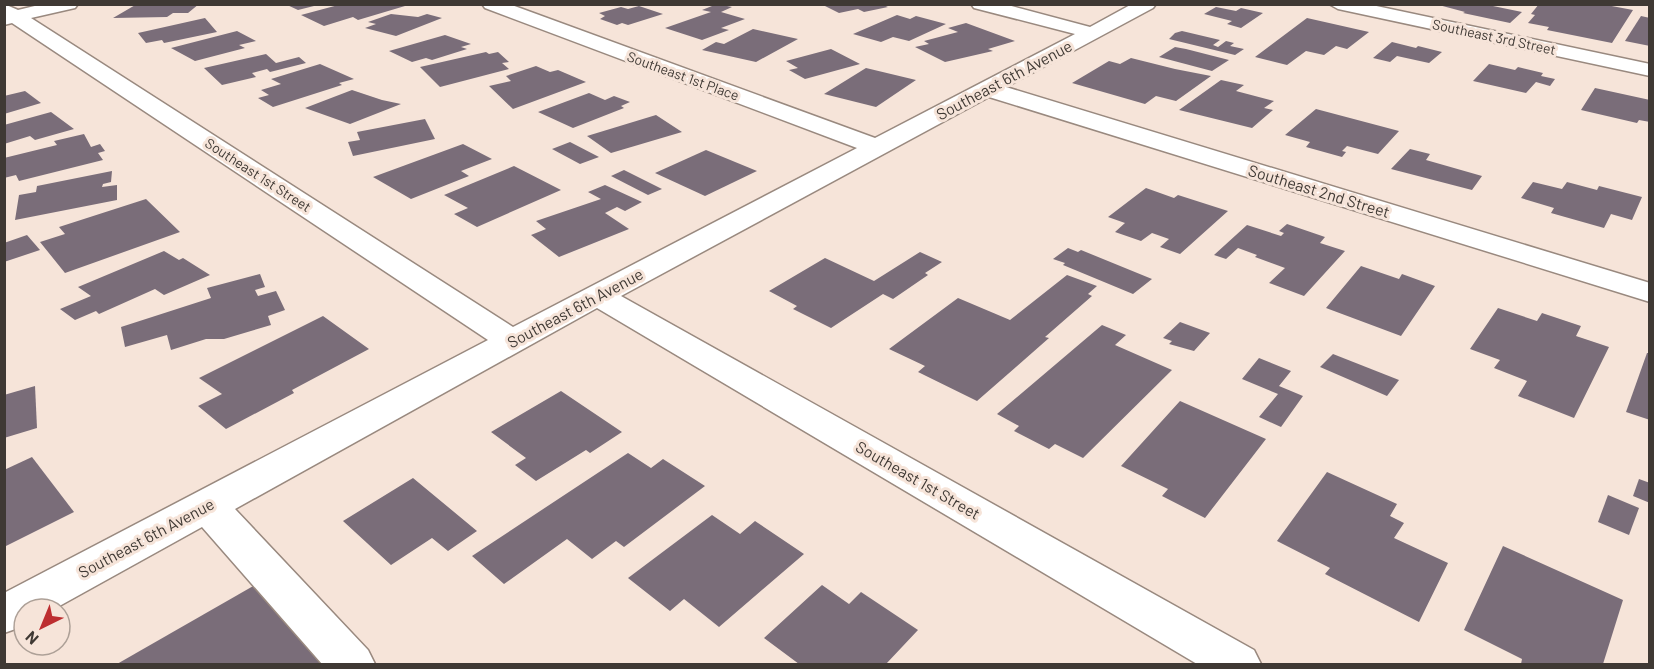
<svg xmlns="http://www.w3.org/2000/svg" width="1654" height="669" font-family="Barlow,sans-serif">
<rect width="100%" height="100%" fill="#f6e4d9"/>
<!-- building -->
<g fill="#7a6d79">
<polygon points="137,4 199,4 188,13 173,13 167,17 113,18"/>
<polygon points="285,4 317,4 318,5 298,10"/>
<polygon points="342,4 401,4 405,6 358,20 353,17 324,26 301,15"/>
<polygon points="717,4 732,7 721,12 745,19 721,28 729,30 702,40 665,28 711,12 702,10"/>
<polygon points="821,4 881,4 888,7 864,12 858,9 839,13"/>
<polygon points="1435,4 1495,4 1493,6 1522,12 1510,23 1463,13 1465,12"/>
<polygon points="1539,4 1601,4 1633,10 1612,43 1547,30 1549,27 1528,23 1535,15 1531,14"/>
<polygon points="639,6 663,14 628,25 622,23 617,25 600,19 605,16 599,13 621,7 628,9"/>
<polygon points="1216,7 1236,11 1241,8 1263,13 1241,28 1227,24 1232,21 1204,14"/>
<polygon points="391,14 418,17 427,14 442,18 396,36 365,28 376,24 368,22"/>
<polygon points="897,15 910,19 916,16 946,24 909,41 893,37 881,42 853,34"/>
<polygon points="1641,16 1650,18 1650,46 1625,41"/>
<polygon points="205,18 217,32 164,43 162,40 146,43 138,33"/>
<polygon points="1307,18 1369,32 1347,49 1336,46 1324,55 1306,51 1287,65 1255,57"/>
<polygon points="966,23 1015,41 988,49 993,51 945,62 915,47 929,44 924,41 958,32 948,28"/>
<polygon points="753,29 798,39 756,62 702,50 716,42 724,44"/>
<polygon points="237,31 256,41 239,45 245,48 195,61 171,48"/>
<polygon points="1182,31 1220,40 1213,45 1218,47 1226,41 1234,43 1230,46 1244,49 1235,55 1169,39 1175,33"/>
<polygon points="445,35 471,44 461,47 467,49 432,60 426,58 412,62 389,51"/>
<polygon points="1392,42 1416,48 1418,46 1442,52 1429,63 1397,56 1390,62 1373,58"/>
<polygon points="1175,47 1186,49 1229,60 1212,71 1159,57"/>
<polygon points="831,49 860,64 805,79 789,70 798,68 786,61"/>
<polygon points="486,52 489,54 498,52 509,62 502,63 509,69 440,87 420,67"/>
<polygon points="266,54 276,63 299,57 306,63 270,72 267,69 252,73 256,77 222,85 204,68"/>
<polygon points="1131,58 1175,69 1211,76 1176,101 1156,96 1145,104 1072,83 1109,61 1120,64"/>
<polygon points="320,64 354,79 339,83 342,85 273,107 258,98 269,95 261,90 281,84 271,79"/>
<polygon points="1489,64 1515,70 1518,67 1543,73 1541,76 1555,79 1550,86 1536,82 1526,93 1473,81"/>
<polygon points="536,66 550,72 558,70 586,82 513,109 489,86 511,81 506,76"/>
<polygon points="866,68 916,80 876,107 824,94"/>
<polygon points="1221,80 1244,85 1236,91 1274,101 1264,108 1273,110 1252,128 1179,110"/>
<polygon points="1595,88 1650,100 1650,122 1639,120 1637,123 1581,110"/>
<polygon points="352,90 382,100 401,104 350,124 305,108"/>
<polygon points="25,91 41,103 4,114 4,96"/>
<polygon points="589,93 605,100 614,96 630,102 621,106 624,108 573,128 538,112"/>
<polygon points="1316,109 1399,131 1378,154 1347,146 1342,151 1346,152 1342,157 1306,147 1310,142 1285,135"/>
<polygon points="51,112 74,129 35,140 30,136 4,144 4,125"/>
<polygon points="656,115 682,132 611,153 587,136"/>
<polygon points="425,119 435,139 353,156 348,142 360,140 357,132"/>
<polygon points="84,134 91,147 100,144 105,151 98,153 103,160 19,181 16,175 4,178 4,158 57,145 54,141"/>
<polygon points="570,142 599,157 580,164 552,149"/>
<polygon points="463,144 492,159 461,171 469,176 411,199 373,177"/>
<polygon points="1410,149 1430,154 1426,160 1482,176 1472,190 1391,169"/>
<polygon points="706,150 757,171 705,196 655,173"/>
<polygon points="514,166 561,190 477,227 454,214 468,208 444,195"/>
<polygon points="624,170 662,189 648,195 611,176"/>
<polygon points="112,171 111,182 103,184 102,187 117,185 117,200 15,220 19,195 36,192 37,186"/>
<polygon points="1533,182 1562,189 1567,182 1597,190 1599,186 1642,197 1632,220 1611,214 1604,228 1551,213 1554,208 1521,198"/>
<polygon points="605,185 642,202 625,211 617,207 605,213 629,229 559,257 531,235 546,229 536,221 601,199 588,192"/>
<polygon points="1146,188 1174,198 1178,195 1228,211 1180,254 1160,247 1169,239 1152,233 1141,241 1115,232 1125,223 1108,217"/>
<polygon points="146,199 180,232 65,273 40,242 65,234 59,227"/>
<polygon points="1287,224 1325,237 1320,243 1345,251 1304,296 1269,283 1285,268 1255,257 1257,255 1238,248 1226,259 1214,255 1247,225 1281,236 1284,233 1279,231"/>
<polygon points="27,235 40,250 4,262 4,243"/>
<polygon points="1068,248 1078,252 1081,250 1152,279 1133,294 1063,265 1065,263 1053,259"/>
<polygon points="164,251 179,260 183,258 210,275 164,295 155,289 99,314 96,311 75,320 60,309 91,296 78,287"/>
<polygon points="920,252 942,262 925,273 928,275 893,299 883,294 831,328 793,309 797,306 769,291 825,258 874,281"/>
<polygon points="1361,266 1399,279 1402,274 1435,286 1401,336 1326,308"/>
<polygon points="260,274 265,287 255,290 258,296 276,291 285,310 268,316 271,325 224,339 206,339 171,350 167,335 125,347 121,327 211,298 207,288"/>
<polygon points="1067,275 1097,286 1088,294 1092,296 1045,337 1049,338 977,401 918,372 925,366 889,349 958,298 1010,320"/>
<polygon points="1498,308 1537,321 1542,313 1581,326 1576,336 1609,347 1574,418 1518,396 1527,381 1494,368 1500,360 1470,349"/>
<polygon points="323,316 369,349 292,390 294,393 226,429 198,406 222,394 199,378"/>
<polygon points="1180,322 1210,333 1194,351 1169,344 1172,341 1163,338"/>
<polygon points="1102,325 1126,335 1115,345 1172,370 1083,458 1055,444 1049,449 1014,431 1019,426 997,414"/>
<polygon points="1647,353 1650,353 1650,420 1626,412"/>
<polygon points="1333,354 1399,380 1387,396 1320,367"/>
<polygon points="1259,358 1291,371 1279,386 1303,396 1281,427 1259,417 1278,394 1242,379"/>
<polygon points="35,386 37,428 4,438 4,395"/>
<polygon points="561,391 622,432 590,453 586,450 536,481 515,465 526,458 491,432"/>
<polygon points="1180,401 1266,439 1205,518 1162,496 1168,489 1121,466"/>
<polygon points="628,453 651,468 663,459 705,486 624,547 616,541 592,559 567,539 504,584 472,556"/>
<polygon points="32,457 74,512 4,547 4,470"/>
<polygon points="1327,472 1397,504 1390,516 1404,523 1394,538 1448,563 1419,622 1325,574 1330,568 1277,541"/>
<polygon points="413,478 477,531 448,551 432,538 391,565 343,521"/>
<polygon points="1639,479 1650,483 1650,503 1633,496"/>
<polygon points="1608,495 1639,508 1629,535 1598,522"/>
<polygon points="712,515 740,534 755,521 804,554 719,627 684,599 670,611 628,578"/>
<polygon points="1503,546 1623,600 1603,664 1521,664 1522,659 1464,630"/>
<polygon points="255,585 330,664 117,664"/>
<polygon points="822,585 849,604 861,592 918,630 886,664 799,664 764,638"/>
</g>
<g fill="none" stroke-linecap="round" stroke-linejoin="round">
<defs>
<g id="minor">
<polygon points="4,4 18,10 43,4 78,4 75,8 31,18 513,327 857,148 485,8 482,4 509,4 875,138 1075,34 974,8 971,4 1004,4 1090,27 1132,4 1156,4 1153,8 1006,87 1650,283 1650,302 989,97 621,296 1254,650 1261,664 1197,664 597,308 235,509 368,650 375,664 322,664 202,527 54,609 24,609 24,626 4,633 4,593 488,340 12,23 4,25"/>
<polygon points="1329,4 1367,4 1650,64 1650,76 1338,9"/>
</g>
</defs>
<!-- minor casing -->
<use href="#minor" stroke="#99897f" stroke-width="3"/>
<!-- minor -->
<use href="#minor" fill="#fff" fill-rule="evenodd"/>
</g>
<g text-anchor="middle" stroke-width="6" stroke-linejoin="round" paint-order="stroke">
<!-- far-street labels -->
<g font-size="14" fill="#3f3934" stroke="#f6e4d9">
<text transform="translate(1494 37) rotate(12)" y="5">Southeast 3rd Street</text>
<text transform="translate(683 76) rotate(20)" y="5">Southeast 1st Place</text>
<text transform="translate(258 175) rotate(33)" y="5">Southeast 1st Street</text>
</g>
<!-- street labels -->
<g font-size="16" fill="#3f3934" stroke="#f6e4d9">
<text transform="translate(1004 80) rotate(-28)" y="6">Southeast 6th Avenue</text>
<text transform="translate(1319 191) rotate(17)" y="6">Southeast 2nd Street</text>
<text transform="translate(575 308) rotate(-28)" y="6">Southeast 6th Avenue</text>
<text transform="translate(918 480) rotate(30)" y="6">Southeast 1st Street</text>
<text transform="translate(146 538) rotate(-28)" y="6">Southeast 6th Avenue</text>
</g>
</g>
<!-- border -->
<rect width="1654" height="669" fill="none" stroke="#3f3934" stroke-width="12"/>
<!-- north arrow -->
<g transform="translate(42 627) rotate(223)"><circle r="28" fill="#f6e4d9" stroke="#ada097" stroke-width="1.5"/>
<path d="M0-4.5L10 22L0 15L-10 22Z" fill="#bd2e30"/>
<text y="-9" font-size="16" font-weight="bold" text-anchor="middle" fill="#3f3934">N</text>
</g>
</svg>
